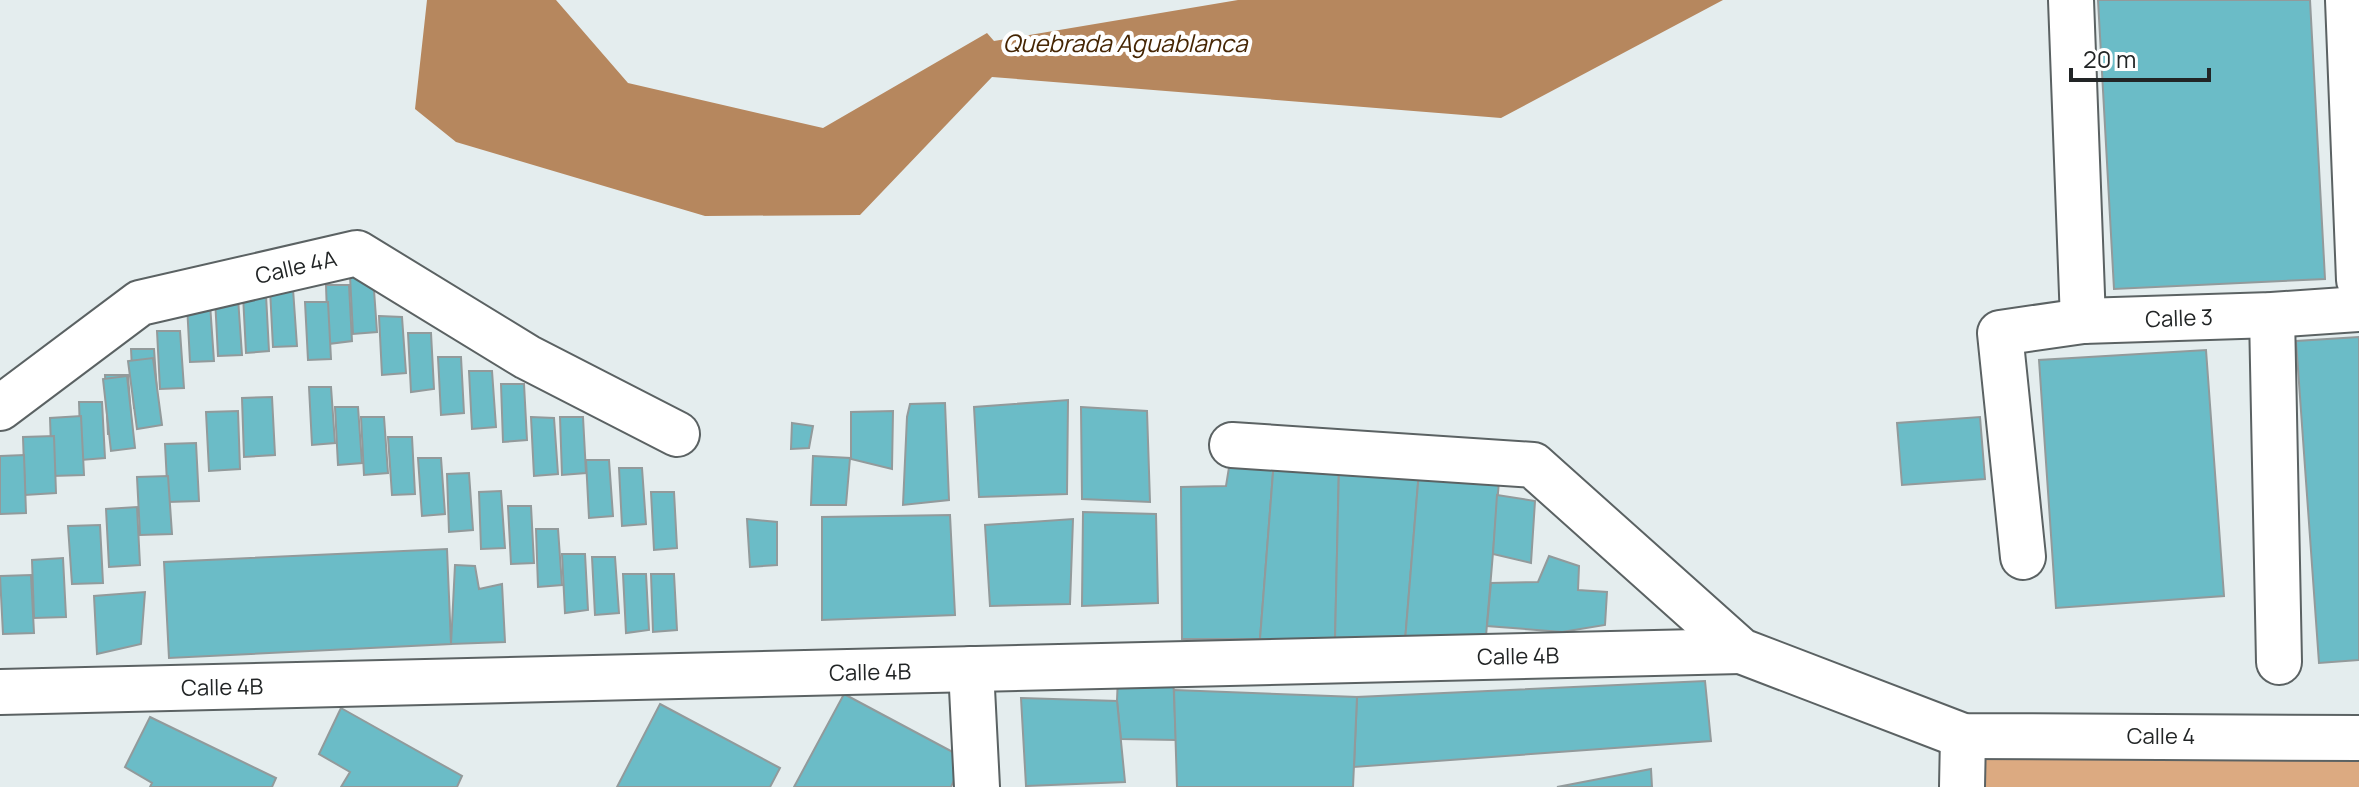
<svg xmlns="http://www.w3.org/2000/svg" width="2359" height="787" font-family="Manrope,sans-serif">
<rect width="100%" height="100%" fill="#e4edee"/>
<!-- forest -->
<polygon fill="#dcaa81" points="1966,739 2359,739 2359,787 1969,787"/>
<!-- water -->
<polygon fill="#b6875e" points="427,0 556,0 628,83 823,128 987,33 994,41 1238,0 1723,0 1501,118 992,77 860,215 705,216 456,142 415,109"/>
<!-- building -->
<g fill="#6bbcc7" stroke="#929a9b" stroke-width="2">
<polygon points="2098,0 2310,0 2325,279 2114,289"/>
<polygon points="350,276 373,276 377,332 353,334"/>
<polygon points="326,285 349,285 352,341 328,344"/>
<polygon points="270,289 293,289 297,346 273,347"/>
<polygon points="243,295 266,295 269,351 246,353"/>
<polygon points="215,298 238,298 242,355 218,356"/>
<polygon points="305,302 328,302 331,359 308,360"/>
<polygon points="187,304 210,304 214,361 190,362"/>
<polygon points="379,316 402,317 406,373 382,375"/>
<polygon points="157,331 180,331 184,388 160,389"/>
<polygon points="408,333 431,333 434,389 411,392"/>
<polygon points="2359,337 2359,660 2319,663 2296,341"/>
<polygon points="131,349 154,349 158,406 134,408"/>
<polygon points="2206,350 2224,596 2056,608 2039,360"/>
<polygon points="438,357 461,357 464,413 441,415"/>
<polygon points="153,358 162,425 137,429 128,361"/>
<polygon points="469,371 492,371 496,427 472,429"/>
<polygon points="105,375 128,375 132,432 108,434"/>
<polygon points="127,376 135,448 111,451 103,379"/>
<polygon points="501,384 524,384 527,440 503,442"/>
<polygon points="309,387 331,387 335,443 312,445"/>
<polygon points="272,397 275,455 244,457 242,398"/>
<polygon points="1068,400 1067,494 979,497 974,407"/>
<polygon points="79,402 102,402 105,458 81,460"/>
<polygon points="945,403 949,500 903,505 907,417 910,404"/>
<polygon points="335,407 358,407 362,463 338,465"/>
<polygon points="1081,407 1147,411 1150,502 1082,499"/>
<polygon points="238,411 240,469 209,471 206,412"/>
<polygon points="893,411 892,469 851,459 851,412"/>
<polygon points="81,416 84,475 52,476 50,418"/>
<polygon points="361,417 384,417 388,473 364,475"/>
<polygon points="531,417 554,418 558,474 534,476"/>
<polygon points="560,417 583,417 586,473 562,475"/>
<polygon points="1980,417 1985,479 1902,485 1897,423"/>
<polygon points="792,423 813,426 809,448 791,449"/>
<polygon points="54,436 56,493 25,495 23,437"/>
<polygon points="388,437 412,437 415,494 392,495"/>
<polygon points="196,443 199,501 168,502 165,444"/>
<polygon points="24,455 26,513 0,514 0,456"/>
<polygon points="1231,455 1274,460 1260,639 1182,639 1181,487 1226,486"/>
<polygon points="813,456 850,458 846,505 811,505"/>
<polygon points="418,458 441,458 445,514 422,516"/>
<polygon points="586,460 609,460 613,516 589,518"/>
<polygon points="1274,460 1339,466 1335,640 1260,639"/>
<polygon points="1339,466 1419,471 1405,641 1335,640"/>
<polygon points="619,468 642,468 646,524 622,526"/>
<polygon points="1419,471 1499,481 1486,636 1405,641"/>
<polygon points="469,473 473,530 449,532 447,474"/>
<polygon points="168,476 172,534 140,535 137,477"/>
<polygon points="501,491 505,548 481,549 479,492"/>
<polygon points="651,492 674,492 677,548 654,550"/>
<polygon points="1497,495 1535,501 1531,563 1493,554"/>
<polygon points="508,506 531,506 534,563 511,564"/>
<polygon points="137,507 140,565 109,567 106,509"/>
<polygon points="1083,512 1156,514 1158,603 1082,606"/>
<polygon points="950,515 955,615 822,620 822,517"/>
<polygon points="747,519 777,522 777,565 750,567"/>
<polygon points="1073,519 1070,604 990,606 985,525"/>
<polygon points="100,525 103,583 72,584 68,526"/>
<polygon points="536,529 558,529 562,585 538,587"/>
<polygon points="447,549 451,644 169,658 164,562"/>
<polygon points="562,554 585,554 588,610 565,613"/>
<polygon points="1549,556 1579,566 1578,590 1607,592 1605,625 1562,632 1487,626 1491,583 1538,582"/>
<polygon points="592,557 615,557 619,613 595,615"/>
<polygon points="63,558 66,617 34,618 32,560"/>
<polygon points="455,565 475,566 479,589 502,584 505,642 451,644"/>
<polygon points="623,574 646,574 649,630 626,633"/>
<polygon points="651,574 674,574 677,630 653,632"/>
<polygon points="31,575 34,633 3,634 0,576"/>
<polygon points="145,592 141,644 97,654 94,596"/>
<polygon points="1173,674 1176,740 1121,739 1117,701 1118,676"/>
<polygon points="1705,681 1711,741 1354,767 1357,697"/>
<polygon points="1174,690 1357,697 1353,787 1177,787"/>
<polygon points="844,694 964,758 951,787 794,787"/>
<polygon points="1021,698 1117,701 1125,782 1026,786"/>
<polygon points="660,704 780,768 770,787 617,787"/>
<polygon points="341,708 462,776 457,787 341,787 350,772 319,754"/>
<polygon points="150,717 276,778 272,787 150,787 152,783 125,767"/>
<polygon points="1651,769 1652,787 1557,787"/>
</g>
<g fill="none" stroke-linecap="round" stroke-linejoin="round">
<defs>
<g id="minor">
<polyline points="2071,0 2083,321"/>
<polyline points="2348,0 2359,280"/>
<polyline points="2272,315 2279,662"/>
<polyline points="0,408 140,303 357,253 527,357 677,434"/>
<polyline points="1232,445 1533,465 1741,651 1963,736 2359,738"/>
<polyline points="2023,557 2000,333 2083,321 2272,315 2359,309"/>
<polyline points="971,669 977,787"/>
<polyline points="0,692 1741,651"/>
<polyline points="1962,787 1963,736"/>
</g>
</defs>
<!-- minor casing -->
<use href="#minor" stroke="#5b6263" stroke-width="48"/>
<!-- minor -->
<use href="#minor" stroke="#fff" stroke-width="44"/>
</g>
<g text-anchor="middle" stroke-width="8" stroke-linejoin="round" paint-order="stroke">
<!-- street labels -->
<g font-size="22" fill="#222526" stroke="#fff">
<text transform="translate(296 267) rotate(-13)" y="8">Calle 4A</text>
<text transform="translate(2179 318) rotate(-2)" y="8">Calle 3</text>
<text transform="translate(1518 656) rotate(-1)" y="8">Calle 4B</text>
<text transform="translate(870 672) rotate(-1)" y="8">Calle 4B</text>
<text transform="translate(222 687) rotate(-1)" y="8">Calle 4B</text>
<text x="2161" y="744">Calle 4</text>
</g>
<!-- water labels -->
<g font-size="24" font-style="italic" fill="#452503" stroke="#fff">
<text x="1125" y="52">Quebrada Aguablanca</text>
</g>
</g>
<!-- scale -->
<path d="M2071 68v12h138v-12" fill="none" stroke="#222526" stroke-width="4"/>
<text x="2083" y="68" font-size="24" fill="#222526" stroke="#ffffff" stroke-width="6" paint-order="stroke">20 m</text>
</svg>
